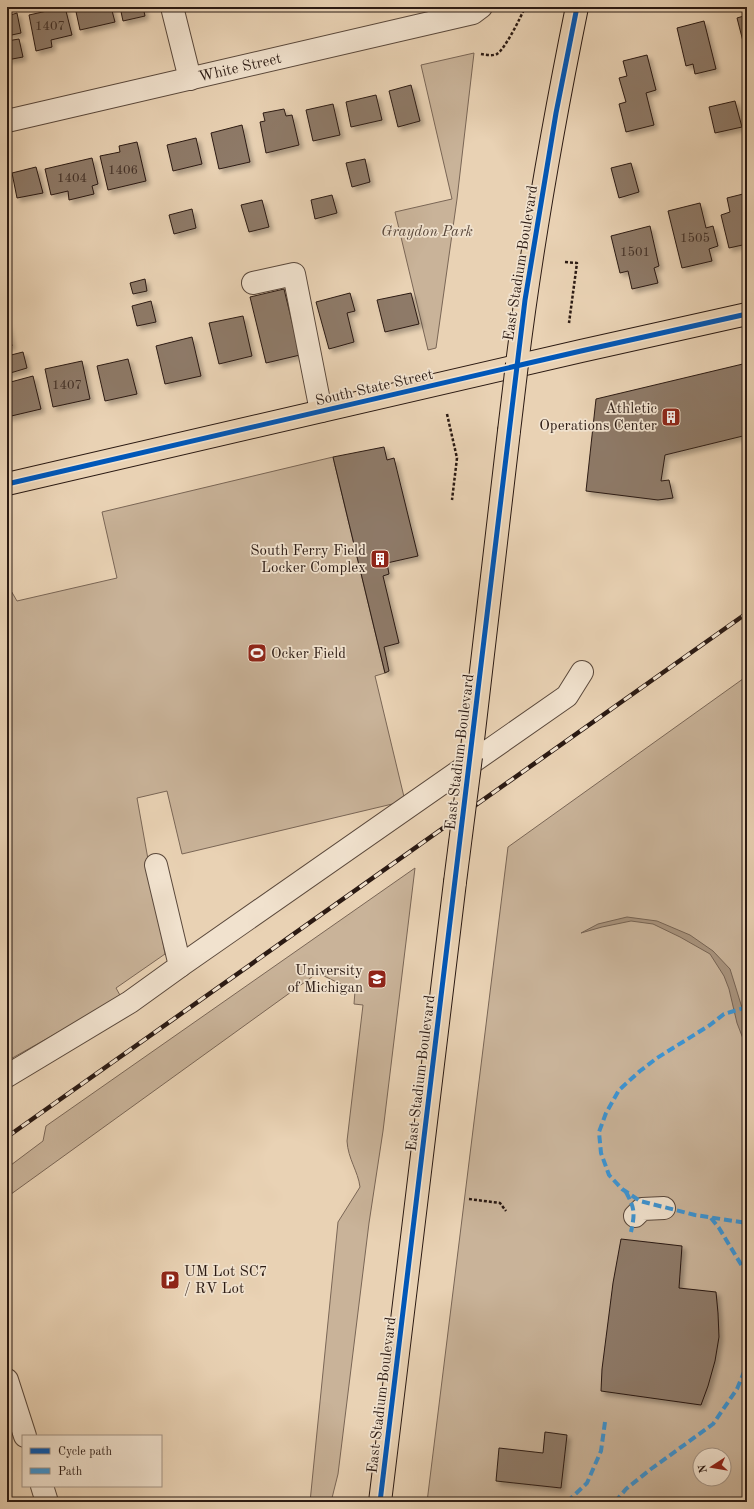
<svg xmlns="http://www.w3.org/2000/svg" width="754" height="1509" font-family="'Old Standard TT',serif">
<defs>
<filter id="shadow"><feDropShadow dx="3.5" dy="3.5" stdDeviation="2" flood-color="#0004"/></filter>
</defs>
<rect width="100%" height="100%" fill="#e9d2b4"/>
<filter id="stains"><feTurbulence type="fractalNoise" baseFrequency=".005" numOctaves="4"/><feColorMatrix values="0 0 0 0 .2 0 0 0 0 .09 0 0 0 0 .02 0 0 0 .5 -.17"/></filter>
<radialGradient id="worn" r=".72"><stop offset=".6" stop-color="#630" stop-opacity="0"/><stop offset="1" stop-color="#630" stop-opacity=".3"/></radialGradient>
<!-- green -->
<g fill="#c9b399" stroke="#7a6656" fill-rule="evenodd">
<polygon points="474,53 457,199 436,348 428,350 395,212 452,199 421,65"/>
<polygon points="333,457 385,673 375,676 405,801 182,854 167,791 137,798 165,954 116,988 121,997 7,1061 7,590 10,589 17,601 117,578 102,512"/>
<path d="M747 676V1502H427L508 847ZM700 1455H724V1479H700Z"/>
<path d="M415 868 383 1131 369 1223 338 1474 331 1502H310L338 1222 360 1187C358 1171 348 1159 347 1141L363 1005 354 1004 355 991 322 975 316 974 7 1197V1168L43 1141 46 1126Z"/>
</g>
<!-- water -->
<polygon fill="#a8937d" stroke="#766353" points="627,917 657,921 690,935 713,951 730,969 735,985 747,1024 747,1049 737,1023 729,989 724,976 710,954 680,937 653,924 631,921 602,927 581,933 598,924"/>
<!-- building -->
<g fill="#8e7a67" stroke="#2b1a13" filter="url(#shadow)">
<polygon points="65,7 72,35 51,40 52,47 36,51 29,15"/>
<polygon points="75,7 111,7 115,22 80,30"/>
<polygon points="120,7 143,7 145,16 123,21"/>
<polygon points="17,13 21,33 7,36 7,16"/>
<polygon points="747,15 747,53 746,53 737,18"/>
<polygon points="704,21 716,69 695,74 693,64 686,66 677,28"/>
<polygon points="19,39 23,57 7,60 7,41"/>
<polygon points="647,55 656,90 646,93 654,125 626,132 619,104 626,102 619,78 627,76 623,61"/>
<polygon points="411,85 420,121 398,127 389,91"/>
<polygon points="376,95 382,120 351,127 346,102"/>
<polygon points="735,101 742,127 715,133 709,107"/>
<polygon points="333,104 340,135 313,141 306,110"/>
<polygon points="284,109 286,116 292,115 299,145 266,153 260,122 265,121 263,113"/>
<polygon points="242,125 250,162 219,169 211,133"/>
<polygon points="196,138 202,164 173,171 167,145"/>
<polygon points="137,142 146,181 108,190 100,156 120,152 119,146"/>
<polygon points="92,158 98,184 92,186 94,194 69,200 68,191 51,195 45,169"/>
<polygon points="365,159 370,182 352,187 346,163"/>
<polygon points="631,163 639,192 619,198 611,168"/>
<polygon points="36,167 43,193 17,198 12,173"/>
<polygon points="747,193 747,244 729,248 721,215 730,212 727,198"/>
<polygon points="332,195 337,213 315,219 311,200"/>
<polygon points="262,200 269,227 249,232 241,205"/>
<polygon points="700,203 706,228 713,226 718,246 709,249 712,261 682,268 668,211"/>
<polygon points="192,209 196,228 174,234 169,215"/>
<polygon points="650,226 659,266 654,268 658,283 632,289 628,271 620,273 611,236"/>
<polygon points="145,279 147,291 133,294 130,283"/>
<polygon points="284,289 300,355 266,363 250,297"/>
<polygon points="350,293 355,311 347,313 354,342 329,349 316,302"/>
<polygon points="411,293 419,324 385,332 377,300"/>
<polygon points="151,301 156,322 137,326 132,306"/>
<polygon points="243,316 252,356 219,364 209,323"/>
<polygon points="7,324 12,346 7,347"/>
<polygon points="192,337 201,376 165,384 156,346"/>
<polygon points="23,352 27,368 7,374 7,356"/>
<polygon points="128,359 137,394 105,401 97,366"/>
<polygon points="82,361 90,399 53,407 45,369"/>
<polygon points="747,363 747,435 665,455 661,481 669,480 673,498 658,500 586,491 596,399"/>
<polygon points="33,376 41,409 7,417 7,383"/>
<polygon points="384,447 387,460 394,458 418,556 387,563 389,574 383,576 399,643 384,647 389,671 385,673 333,457"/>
<polygon points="621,1239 682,1246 679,1288 716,1292 718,1313 719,1337 715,1361 708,1386 701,1405 601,1391 602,1369 613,1283"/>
<polygon points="545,1432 567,1435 561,1488 496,1481 499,1448 543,1453"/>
</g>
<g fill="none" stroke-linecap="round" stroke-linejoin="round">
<defs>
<g id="minor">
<polyline points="172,7 190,79"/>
<path id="s1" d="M7 121 473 13 481 7"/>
<polyline points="253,283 294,274 321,411"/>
<polyline points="180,966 567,696 582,672"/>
<polyline points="7,1076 130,1002 180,966 156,865"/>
<polyline points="635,1216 642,1209 664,1208"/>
<polyline points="7,1380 25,1436"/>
<polyline points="42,1486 47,1502"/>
</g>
<g id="major">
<path d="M517 364C532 244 553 125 577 7"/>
<polyline points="7,484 581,351 747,314"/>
<polyline points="471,757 509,431"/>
<polyline points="380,1502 455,882"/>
</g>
</defs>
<!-- minor casing -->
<use href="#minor" stroke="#5a483b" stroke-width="24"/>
<!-- major casing -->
<use href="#major" stroke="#2b1a13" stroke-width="24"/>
<!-- path -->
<g stroke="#2b1a13" stroke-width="2.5" stroke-dasharray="3 2" stroke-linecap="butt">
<polyline points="633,7 633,10"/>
<path d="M481 54C486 55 492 56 497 54 505 49 521 17 525 7"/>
<polyline points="565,262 577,263 569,323"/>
<polyline points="447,414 457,458 452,500"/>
<polyline points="469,1199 500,1203 506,1211"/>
</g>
<!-- minor -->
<use href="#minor" stroke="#f1e2ce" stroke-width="22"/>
<!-- major -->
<use href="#major" stroke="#e9d2b4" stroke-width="22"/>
<defs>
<polyline id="rail" points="7,1137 747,613"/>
</defs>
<!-- rail casing -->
<use href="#rail" stroke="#2b1a13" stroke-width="4.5"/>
<!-- rail -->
<use href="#rail" stroke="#f1e2ce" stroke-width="3" stroke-dasharray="9" stroke-linecap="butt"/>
<defs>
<g id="major-bridge">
<polyline points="509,431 517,364"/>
<polyline points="455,882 471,757"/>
</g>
</defs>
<!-- major-bridge casing -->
<use href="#major-bridge" stroke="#2b1a13" stroke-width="24" stroke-linecap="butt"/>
<!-- major-bridge -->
<use href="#major-bridge" stroke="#e9d2b4" stroke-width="22"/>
<!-- quiet -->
<g stroke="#3c94d3" stroke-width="4" stroke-dasharray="8 4" stroke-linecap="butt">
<polyline points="747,871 744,876 747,884"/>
<polyline points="747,1007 724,1014 710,1025 657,1058 640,1071 619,1090 606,1113 599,1132 601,1153 609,1175 622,1189 640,1201 695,1215 747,1223"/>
<path d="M626 1192C635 1209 635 1213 631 1232"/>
<polyline points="711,1218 719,1228 745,1271"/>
<polyline points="567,1502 587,1483 601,1451 605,1422"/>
<polyline points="615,1502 626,1489 651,1469 713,1424 737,1389 744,1372 747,1352 745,1266 747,1254"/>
</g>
<defs>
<g id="cycleway">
<polyline points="7,484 581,351 747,314"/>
<polyline points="380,1502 525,300 556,113 577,7"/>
</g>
</defs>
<!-- cycleway casing -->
<use href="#cycleway" stroke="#f1e2ce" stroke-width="8"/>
<!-- cycleway -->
<use href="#cycleway" stroke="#0057b8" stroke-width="5"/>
</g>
<!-- icons -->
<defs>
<symbol id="building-square" viewBox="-11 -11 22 22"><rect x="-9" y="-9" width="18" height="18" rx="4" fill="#8f2418" stroke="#f1e2ce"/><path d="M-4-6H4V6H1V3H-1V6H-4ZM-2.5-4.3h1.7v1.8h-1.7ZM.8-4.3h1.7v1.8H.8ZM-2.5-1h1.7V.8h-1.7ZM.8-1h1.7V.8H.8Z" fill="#fff"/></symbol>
<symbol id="stadium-square" viewBox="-11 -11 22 22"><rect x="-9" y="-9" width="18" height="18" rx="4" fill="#8f2418" stroke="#f1e2ce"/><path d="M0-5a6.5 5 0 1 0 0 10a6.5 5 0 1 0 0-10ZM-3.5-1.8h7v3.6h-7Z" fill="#fff"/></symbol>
<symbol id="university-square" viewBox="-11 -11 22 22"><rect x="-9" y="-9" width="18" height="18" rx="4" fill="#8f2418" stroke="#f1e2ce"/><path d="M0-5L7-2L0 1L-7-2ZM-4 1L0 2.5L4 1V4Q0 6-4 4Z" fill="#fff"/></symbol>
<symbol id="parking-square" viewBox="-11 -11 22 22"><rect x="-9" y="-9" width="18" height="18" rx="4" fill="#8f2418" stroke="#f1e2ce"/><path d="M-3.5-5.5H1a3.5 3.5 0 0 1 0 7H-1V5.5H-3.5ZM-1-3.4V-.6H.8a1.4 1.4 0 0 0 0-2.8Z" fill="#fff"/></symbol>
</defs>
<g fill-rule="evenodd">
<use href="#building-square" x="660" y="406" width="22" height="22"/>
<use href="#building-square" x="369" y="548" width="22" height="22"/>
<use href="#stadium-square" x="246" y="642" width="22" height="22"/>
<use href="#university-square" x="366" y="968" width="22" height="22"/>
<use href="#parking-square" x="159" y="1269" width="22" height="22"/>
</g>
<g text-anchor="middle" stroke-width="3.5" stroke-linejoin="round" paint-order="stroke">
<!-- number labels -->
<g font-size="13" fill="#443228">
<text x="50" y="30">1407</text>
<text x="123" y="174">1406</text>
<text x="72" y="182">1404</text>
<text x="695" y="242">1505</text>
<text x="635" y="256">1501</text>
<text x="67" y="389">1407</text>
</g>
<!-- street labels -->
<g font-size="15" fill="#2b1a13" stroke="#f1e2ce">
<text dy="5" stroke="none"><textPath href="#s1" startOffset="239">White Street</textPath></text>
<text transform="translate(520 263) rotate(-81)" y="5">East Stadium Boulevard</text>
<text transform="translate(374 387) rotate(-13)" y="5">South State Street</text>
<text transform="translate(459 752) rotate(-83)" y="5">East Stadium Boulevard</text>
<text transform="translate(420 1073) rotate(-83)" y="5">East Stadium Boulevard</text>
<text transform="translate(381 1395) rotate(-83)" y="5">East Stadium Boulevard</text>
</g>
<!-- park labels -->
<g font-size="15" font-style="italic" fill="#5a483b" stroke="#f1e2ce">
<text x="427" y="236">Graydon Park</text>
</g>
<!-- poi labels -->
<g font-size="15" fill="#2b1a13" stroke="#f1e2ce" text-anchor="end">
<text x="657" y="413">Athletic<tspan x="657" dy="17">Operations Center</tspan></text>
<text x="366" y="555">South Ferry Field<tspan x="366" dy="17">Locker Complex</tspan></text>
<text x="271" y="658" text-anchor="start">Ocker Field</text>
<text x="363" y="975">University<tspan x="363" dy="17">of Michigan</tspan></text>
<text x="184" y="1276" text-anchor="start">UM Lot SC7<tspan x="184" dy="17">/ RV Lot</tspan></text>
</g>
</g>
<!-- margin -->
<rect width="754" height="1509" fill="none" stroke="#e9d2b4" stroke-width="24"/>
<rect x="8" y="8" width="738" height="1493" fill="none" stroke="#2b1a13" stroke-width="2"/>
<rect x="12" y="12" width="730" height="1485" fill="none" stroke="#2b1a13"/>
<!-- legend -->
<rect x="22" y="1435" width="140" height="52" fill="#f1e2ce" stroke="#a29283"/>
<rect x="30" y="1448" width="20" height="6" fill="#0057b8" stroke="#a29283"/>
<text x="58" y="1455" font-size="12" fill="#2b1a13">Cycle path</text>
<rect x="30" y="1468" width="20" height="6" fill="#3c94d3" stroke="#a29283"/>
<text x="58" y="1475" font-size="12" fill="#2b1a13">Path</text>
<!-- north arrow -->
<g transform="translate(712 1467) rotate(258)"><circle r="19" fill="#f1e2ce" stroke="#a29283"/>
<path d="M0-3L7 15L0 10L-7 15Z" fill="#8f2418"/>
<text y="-6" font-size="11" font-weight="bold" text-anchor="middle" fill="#2b1a13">N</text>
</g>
<rect width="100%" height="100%" filter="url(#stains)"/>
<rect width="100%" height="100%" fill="url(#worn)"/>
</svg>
